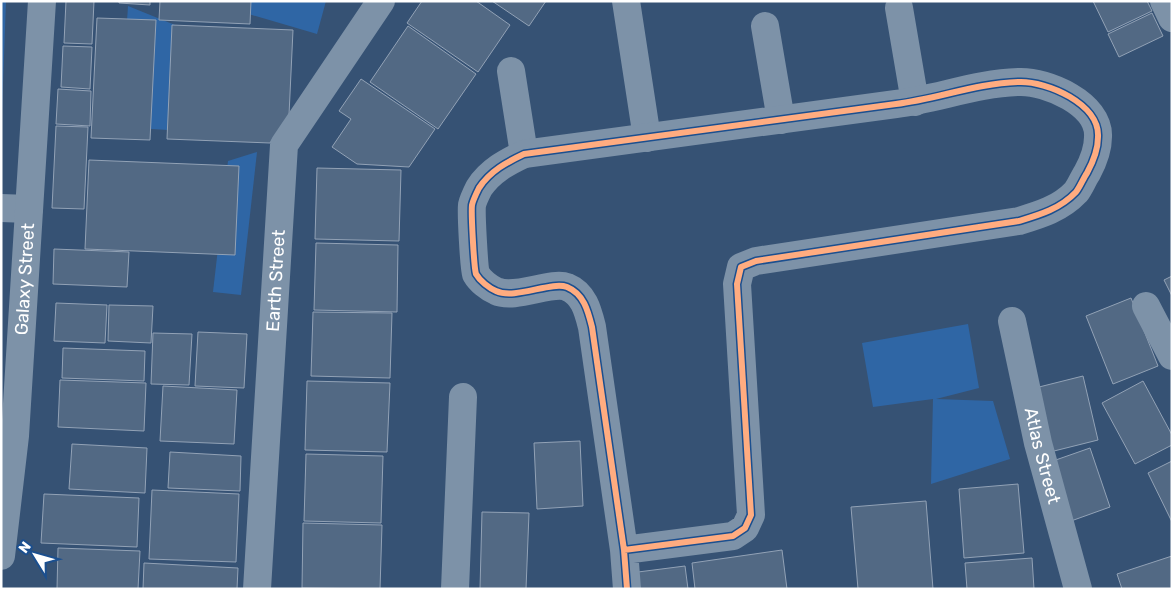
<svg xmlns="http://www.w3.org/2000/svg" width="1173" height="590" font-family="Rubik,sans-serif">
<rect width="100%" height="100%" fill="#365274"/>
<!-- green -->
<g fill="#2f66a5">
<polygon points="1,1 6,1 1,140"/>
<polygon points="238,1 326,1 317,34 235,10"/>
<polygon points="128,6 175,25 168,130 120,127"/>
<polygon points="257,152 241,295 213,292 228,161"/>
<polygon points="968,324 979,388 936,399 993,401 1010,459 931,484 933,399 873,407 862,343"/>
</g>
<!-- building -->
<g fill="#526984" stroke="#92a2b6">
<polygon points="66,1 94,1 92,44 64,43"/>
<polygon points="119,1 150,1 150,5 119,3"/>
<polygon points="160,1 251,1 250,24 159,20"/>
<polygon points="422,1 476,1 510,25 478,72 407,23"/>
<polygon points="492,1 546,1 529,26"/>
<polygon points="1093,1 1147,1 1152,11 1108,32"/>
<polygon points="1152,13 1163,36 1119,57 1108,34"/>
<polygon points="97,18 156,20 150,140 91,138"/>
<polygon points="172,25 293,30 289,115 270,143 167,139"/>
<polygon points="408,26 476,74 438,129 370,82"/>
<polygon points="63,46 92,47 90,89 61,87"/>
<polygon points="361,79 435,129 409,167 357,164 332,147 351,119 339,111"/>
<polygon points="58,89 91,91 90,126 56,124"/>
<polygon points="56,126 88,127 84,209 52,208"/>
<polygon points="89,160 239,166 235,255 85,249"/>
<polygon points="317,168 401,170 399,241 315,239"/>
<polygon points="316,243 398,245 397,312 314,310"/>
<polygon points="54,249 129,252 127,287 53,284"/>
<polygon points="1172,276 1172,296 1164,280"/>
<polygon points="1131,298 1158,366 1113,384 1086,316"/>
<polygon points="56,303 107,305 105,343 54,341"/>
<polygon points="109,305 153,306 151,343 108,341"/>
<polygon points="313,312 392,313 390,378 311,376"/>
<polygon points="198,332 247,334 244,388 195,386"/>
<polygon points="153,333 192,334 189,385 151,384"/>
<polygon points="63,348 145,351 144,381 62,378"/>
<polygon points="1083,376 1098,440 1050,452 1035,388"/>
<polygon points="60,380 146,383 144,431 58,427"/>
<polygon points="307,381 390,383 387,452 305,450"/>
<polygon points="1143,381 1172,435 1172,445 1135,464 1102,403"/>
<polygon points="163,386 237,390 234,444 160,441"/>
<polygon points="580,441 583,506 537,509 534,443"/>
<polygon points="72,444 147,448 145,493 69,489"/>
<polygon points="1090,448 1110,507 1071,521 1050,462"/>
<polygon points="170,452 241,456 240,491 168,488"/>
<polygon points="306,454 383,456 381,523 304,521"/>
<polygon points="1172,461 1172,522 1148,473"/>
<polygon points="1018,484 1024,553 964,558 959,489"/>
<polygon points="152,490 239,494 236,562 149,559"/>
<polygon points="44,494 139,498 137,547 41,543"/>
<polygon points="926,501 933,589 858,589 851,507"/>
<polygon points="482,512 529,513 526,589 480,589"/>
<polygon points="303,523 382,525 380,589 302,588"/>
<polygon points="58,548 140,551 138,589 57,589"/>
<polygon points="782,550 787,589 695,589 692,563"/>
<polygon points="1172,556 1172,589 1122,589 1117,574"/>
<polygon points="1032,558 1034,589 967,589 965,563"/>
<polygon points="144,563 238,568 237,589 143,589"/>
<polygon points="685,566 688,589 640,589 638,572"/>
</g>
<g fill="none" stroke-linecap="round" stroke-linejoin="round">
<!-- street -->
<g stroke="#7d92a8" stroke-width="28">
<polyline points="626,1 647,138"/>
<polyline points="1164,1 1172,18"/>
<polyline points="899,8 915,102"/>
<polyline points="765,26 781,120"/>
<polyline points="511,71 524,154"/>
<polyline points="1,208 29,209"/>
<polyline points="1146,306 1172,356"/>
<path id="s1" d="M1012 321 1038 443 1078 589"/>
<path d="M624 550 733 536 745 528 751 515 737 284 741 267 756 261 1019 221C1039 215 1060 209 1076 192 1080 187 1083 179 1087 173 1093 162 1098 150 1098 137 1100 104 1047 81 1019 82 977 83 937 99 896 104 772 121 648 138 524 154 507 162 490 171 479 188 477 192 473 200 472 205 471 213 474 268 476 274 480 281 489 288 496 291 515 300 551 281 567 287 584 294 588 311 592 327L624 550 627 589"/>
<path id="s2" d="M1 556 15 436 42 1"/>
<path id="s3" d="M257 589 284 145 381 1"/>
<polyline points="455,589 463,397"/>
</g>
<defs>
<path id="cycleway" d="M624 550 733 536 745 528 751 515 737 284 741 267 756 261 1019 221C1039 215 1060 209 1076 192 1080 187 1083 179 1087 173 1093 162 1098 150 1098 137 1100 104 1047 81 1019 82 977 83 937 99 896 104 772 121 648 138 524 154 507 162 490 171 479 188 477 192 473 200 472 205 471 213 474 268 476 274 480 281 489 288 496 291 515 300 551 281 567 287 584 294 588 311 592 327L624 550 627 589"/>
</defs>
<!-- cycleway casing -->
<use href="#cycleway" stroke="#1b4f8f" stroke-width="9"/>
<!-- cycleway -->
<use href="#cycleway" stroke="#ffac80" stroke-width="6"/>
</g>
<g text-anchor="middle" stroke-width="4.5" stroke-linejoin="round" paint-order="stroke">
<!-- street labels -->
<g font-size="18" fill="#fff" stroke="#1b4f8f">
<text dy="6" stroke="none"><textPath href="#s2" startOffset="278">Galaxy Street</textPath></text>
<text dy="6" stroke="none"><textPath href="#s3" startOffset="309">Earth Street</textPath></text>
<text dy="6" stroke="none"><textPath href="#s1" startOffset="138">Atlas Street</textPath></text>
</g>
</g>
<!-- border -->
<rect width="1173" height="590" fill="none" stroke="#ffffff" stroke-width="5"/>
<!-- north arrow -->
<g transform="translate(35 555) rotate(307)" stroke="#1b4f8f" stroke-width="4" paint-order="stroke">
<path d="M0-4L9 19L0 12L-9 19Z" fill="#ffffff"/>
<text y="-8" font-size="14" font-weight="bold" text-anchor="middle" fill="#ffffff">N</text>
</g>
</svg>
